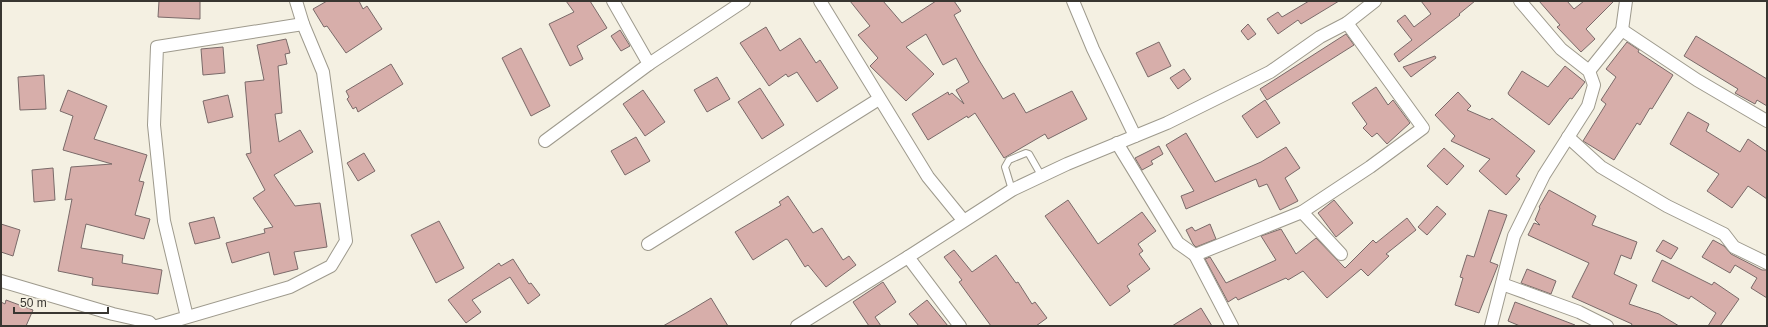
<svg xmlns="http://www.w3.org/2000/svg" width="1768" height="327" font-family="Helvetica,sans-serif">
<rect width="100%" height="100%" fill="#f4f0e2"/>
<!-- building -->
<g fill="#d7aeaa" stroke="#7a6a69">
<polygon points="159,1 200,1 200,19 158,17"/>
<polygon points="327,1 359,1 363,9 367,6 382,29 346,53 327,26 324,27 313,9"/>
<polygon points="566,1 590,1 607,28 577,46 583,59 570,66 549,24 574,12"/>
<polygon points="850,1 883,1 902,23 936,1 954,1 961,11 954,15 979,60 1003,99 1014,93 1026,113 1072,91 1087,119 1048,139 1045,134 1004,158 975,113 968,118 967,116 928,140 912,114 948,92 949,95 952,93 964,104 956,90 969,82 956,58 943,65 926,34 906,47 934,74 906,101 870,66 878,58 858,35 870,26"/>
<polygon points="1309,1 1339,1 1301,24 1298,20 1278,34 1267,19 1278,12 1282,17"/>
<polygon points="1421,1 1475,1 1459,14 1460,15 1399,62 1394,54 1412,40 1397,21 1405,15 1414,27 1431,14"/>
<polygon points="1539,1 1567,1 1574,9 1584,1 1614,1 1586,29 1595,39 1581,52 1557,27 1560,25"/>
<polygon points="1248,24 1256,34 1248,40 1241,31"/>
<polygon points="766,27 780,51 800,38 816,63 820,60 838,88 817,102 797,72 788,77 786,74 769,86 740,43"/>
<polygon points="620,30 630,46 621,51 611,36"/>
<polygon points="1346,34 1354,45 1267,100 1260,89"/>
<polygon points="1696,36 1767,79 1767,106 1757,100 1755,104 1735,93 1738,89 1684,56"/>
<polygon points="286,39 290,53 285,54 287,64 278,66 282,113 275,114 279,142 300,130 313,152 274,175 295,206 320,203 327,247 294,252 298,269 274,275 269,252 232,263 226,243 265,233 264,229 273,227 253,198 265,190 246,154 251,153 245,82 264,80 257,45"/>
<polygon points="1159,42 1171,66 1148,77 1136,53"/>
<polygon points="1627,42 1639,50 1638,52 1673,75 1652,109 1650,108 1640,125 1637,123 1614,160 1583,141 1606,104 1601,100 1616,77 1606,69"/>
<polygon points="223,47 225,73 203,75 201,49"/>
<polygon points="521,48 550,106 531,116 502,58"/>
<polygon points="1435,56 1436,58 1411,77 1403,67"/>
<polygon points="391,64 403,84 358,112 356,107 353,109 347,99 349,97 346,91"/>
<polygon points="1565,66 1585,82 1572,99 1570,98 1549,125 1509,95 1508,93 1522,71 1548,87"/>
<polygon points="1184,69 1191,79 1178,89 1170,78"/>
<polygon points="44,75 46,109 20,110 18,77"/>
<polygon points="717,77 730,99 707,112 694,90"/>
<polygon points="1376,87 1388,105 1393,100 1410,123 1387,144 1377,133 1372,137 1363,128 1367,124 1352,103"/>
<polygon points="760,88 784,125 762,139 738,102"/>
<polygon points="68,90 107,106 94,139 147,155 139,181 144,182 135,215 150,219 144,239 86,224 81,248 123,255 122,263 162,270 158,294 92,285 93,278 58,271 72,199 65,200 71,167 112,164 63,150 73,116 60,111"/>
<polygon points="643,90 665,122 645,136 623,104"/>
<polygon points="1458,92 1471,106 1467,110 1490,120 1492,118 1535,151 1516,176 1520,179 1506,195 1479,171 1490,159 1451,141 1455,136 1435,115"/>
<polygon points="228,95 233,117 208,123 203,101"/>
<polygon points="1265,100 1280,123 1257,138 1242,116"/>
<polygon points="1688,112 1709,124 1706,131 1740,152 1748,139 1767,152 1767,199 1748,186 1732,208 1707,191 1719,174 1670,144"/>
<polygon points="1186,133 1215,182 1261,162 1286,147 1300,168 1285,178 1298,201 1280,210 1267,184 1259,187 1256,179 1186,209 1181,196 1194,191 1166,145"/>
<polygon points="636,137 650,161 625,175 611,151"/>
<polygon points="1159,146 1163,154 1151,161 1153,164 1142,170 1135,158"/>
<polygon points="1444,148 1464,166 1447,185 1427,166"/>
<polygon points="364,153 375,171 358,181 347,163"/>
<polygon points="53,168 55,200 34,202 32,170"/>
<polygon points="1549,190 1596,216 1592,225 1637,242 1631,259 1621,255 1614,274 1637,285 1629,304 1659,314 1679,326 1631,326 1632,324 1572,297 1589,263 1528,235 1534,223 1540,225 1535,220 1540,208 1539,207"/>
<polygon points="788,196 813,233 822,228 843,260 849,256 856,265 826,287 808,265 805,267 788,240 786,239 753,260 735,232 781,205 779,202"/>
<polygon points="1068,200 1098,244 1142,212 1156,231 1138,244 1143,251 1139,254 1150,269 1127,286 1130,291 1110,306 1045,216"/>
<polygon points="1334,200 1353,223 1336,237 1318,213"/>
<polygon points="1437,206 1446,214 1427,235 1418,227"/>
<polygon points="1489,210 1507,215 1490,262 1498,265 1479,313 1455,305 1463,278 1460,277 1467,255 1474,257"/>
<polygon points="214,217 220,238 195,244 189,223"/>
<polygon points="1407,218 1416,230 1386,254 1389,256 1368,276 1361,269 1327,298 1303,271 1288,280 1286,278 1238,300 1236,297 1228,302 1205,259 1210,257 1226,283 1276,260 1261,236 1281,229 1296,254 1316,238 1345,268 1373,240 1376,243"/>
<polygon points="439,221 464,268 436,283 411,235"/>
<polygon points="1,224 20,230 13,256 1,252"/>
<polygon points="1210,224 1216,239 1196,247 1193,244 1186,230 1192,227 1195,231"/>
<polygon points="1663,240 1678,248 1671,259 1656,251"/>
<polygon points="1713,240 1724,246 1731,254 1762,270 1767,270 1767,298 1751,288 1757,278 1735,265 1730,273 1702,257"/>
<polygon points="954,250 972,272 996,255 1016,283 1018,282 1032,304 1035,302 1047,318 1036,326 991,326 959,282 962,280 944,257"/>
<polygon points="513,259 529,284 531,283 540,295 528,304 510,277 472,300 481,312 466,323 448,300 499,263 501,266"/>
<polygon points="1662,260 1712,285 1714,282 1739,299 1720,326 1708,326 1716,313 1691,296 1689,299 1652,281"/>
<polygon points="1527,269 1556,281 1551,294 1521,283"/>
<polygon points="883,282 896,302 875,317 881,326 869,326 853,302"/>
<polygon points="711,298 728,326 663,326 686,313"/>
<polygon points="6,300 33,310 26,326 1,326 1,302 5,304"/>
<polygon points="927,300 948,326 919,326 909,314"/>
<polygon points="1515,302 1575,325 1575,326 1520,326 1508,321"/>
<polygon points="1201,308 1212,326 1172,326"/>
</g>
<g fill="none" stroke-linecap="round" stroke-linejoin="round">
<defs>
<polyline id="service" points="1012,190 1005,167 1009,160 1026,153 1029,154 1041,175"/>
<g id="minor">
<polyline points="296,1 303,24"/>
<polyline points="613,1 649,64 744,1"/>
<polyline points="820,1 928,177 963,220"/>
<polyline points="1073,1 1093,49 1135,136"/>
<polyline points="1622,30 1697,80 1767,121"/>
<polyline points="1589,71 1622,30 1626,1"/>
<polyline points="1568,137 1601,167 1667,206 1724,234 1734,247 1767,263"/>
<polyline points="545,141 649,64"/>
<polyline points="1117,143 1178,243 1195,255 1302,212 1341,254"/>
<polyline points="1302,212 1370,167 1423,128 1347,23"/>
<polyline points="648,244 879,99"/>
<polyline points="1195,255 1232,326"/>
<polyline points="908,257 960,326"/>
<polyline points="1,281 113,314 149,322 153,326"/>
<polyline points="1502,284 1579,312 1607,326"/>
<polyline points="157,326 290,287 331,266 346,241 323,72 303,24 157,47 154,125 164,221 187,317"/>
<polyline points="797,326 908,257 1012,190 1067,164 1167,123 1270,72 1320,37 1347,23 1375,1"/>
<polyline points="1491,326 1514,236 1544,175 1588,106 1594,85 1589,71 1561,49 1520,1"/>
</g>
</defs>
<!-- service casing -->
<use href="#service" stroke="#9e9a8d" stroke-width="8"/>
<!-- minor casing -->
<use href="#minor" stroke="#9e9a8d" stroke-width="14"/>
<!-- service -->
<use href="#service" stroke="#fff" stroke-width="6"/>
<!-- minor -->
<use href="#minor" stroke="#fff" stroke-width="12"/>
</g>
<!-- border -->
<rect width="1768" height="327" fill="none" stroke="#383631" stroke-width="4"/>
<!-- scale -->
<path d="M14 307v6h94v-6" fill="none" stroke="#383631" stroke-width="2"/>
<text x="20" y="307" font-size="12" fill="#383631" stroke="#f4f0e2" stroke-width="3" paint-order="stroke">50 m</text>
</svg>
